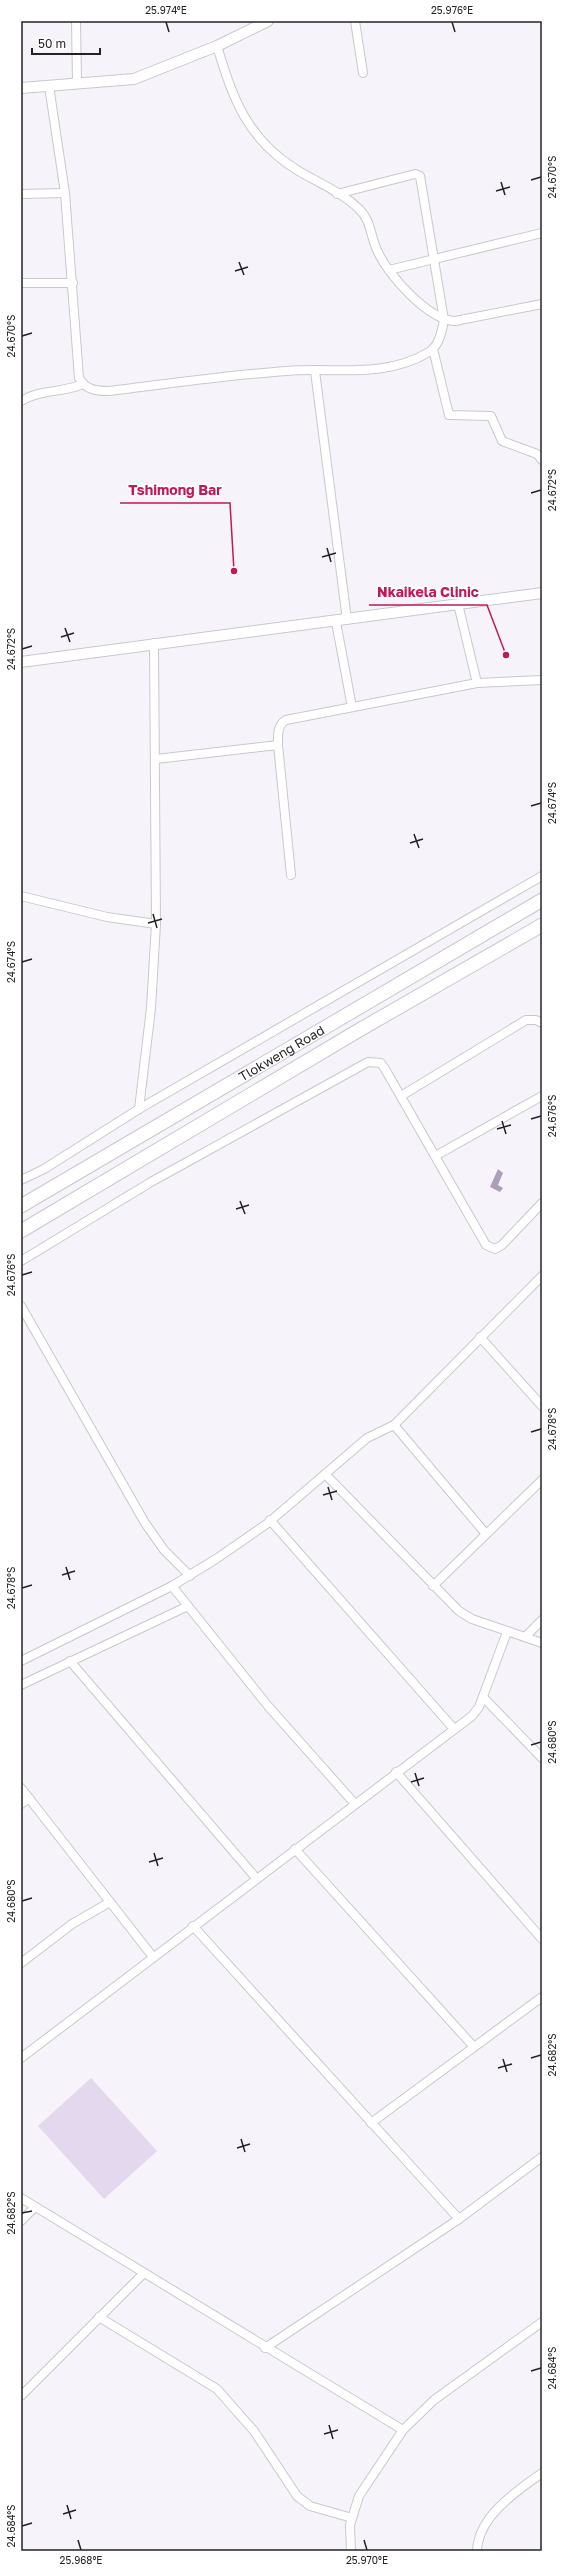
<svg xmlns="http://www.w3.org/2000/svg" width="563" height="2572" font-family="'Golos Text',sans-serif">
<rect width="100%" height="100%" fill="#f7f3fa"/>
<!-- green -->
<polygon fill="#e3d8ee" points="91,2078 157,2151 104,2199 38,2126"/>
<!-- water -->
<polygon fill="#ad9fbb" points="498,1169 503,1173 498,1185 503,1188 500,1192 490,1187"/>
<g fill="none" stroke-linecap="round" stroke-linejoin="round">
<defs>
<g id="minor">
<polyline points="76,21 77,83"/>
<polyline points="355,21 363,73"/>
<path d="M217 46C233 99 247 139 297 170 317 182 343 193 359 209 371 220 370 235 377 250 387 274 428 320 455 321L542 304"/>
<path d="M49 86 65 193 79 378C86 390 96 391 109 391 168 384 227 375 287 371 335 367 384 379 429 352 439 346 442 331 444 320L420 176 415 174 337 194"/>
<polyline points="21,194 65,193"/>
<polyline points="389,270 542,233"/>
<polyline points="21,283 73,283"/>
<polyline points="433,349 449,415 491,416 502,441 537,454 542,460"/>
<polyline points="315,371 347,620"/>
<path d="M21 401C40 389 63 393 83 384"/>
<polyline points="336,622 352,707"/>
<polyline points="477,683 542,680"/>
<polyline points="156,759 278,745"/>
<path d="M291 875 278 745C278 736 277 725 286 720L477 683 458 604"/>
<polyline points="21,896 107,917 156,924"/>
<polyline points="401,1096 526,1020 536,1020 542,1023"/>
<polyline points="139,1109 151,1008 156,924 154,643"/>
<polyline points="437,1155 542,1096"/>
<polyline points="21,1180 44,1169 139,1109 542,876"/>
<polyline points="21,1261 151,1182 368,1062 381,1063 385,1069 486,1245 495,1249 502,1245 542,1203"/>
<polyline points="21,1306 145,1523 164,1550 190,1576"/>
<polyline points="480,1337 542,1406"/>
<polyline points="394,1425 486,1534"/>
<polyline points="325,1474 459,1611 472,1619 542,1643"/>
<polyline points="270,1520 454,1729"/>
<polyline points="172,1586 268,1706 355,1804"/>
<polyline points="433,1586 542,1480"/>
<polyline points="525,1637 542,1620"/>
<polyline points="21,1661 172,1586 216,1559 268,1523 367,1438 394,1425 542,1276"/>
<polyline points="70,1661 256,1878"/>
<polyline points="21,1685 188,1606"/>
<polyline points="483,1697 542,1758"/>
<polyline points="396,1772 542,1939"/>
<polyline points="21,1788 153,1957"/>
<polyline points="21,1804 29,1798"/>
<polyline points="295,1849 474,2047"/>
<polyline points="193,1926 459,2219"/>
<polyline points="21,1963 72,1924 110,1902"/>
<polyline points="21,2058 472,1716 479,1707 507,1632"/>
<polyline points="371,2123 542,1997"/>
<polyline points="21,2198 403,2430"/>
<polyline points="21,2221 35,2207"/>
<polyline points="99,2317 217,2389 254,2431 297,2496 310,2506 352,2518"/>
<polyline points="265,2348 459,2219 542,2157"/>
<polyline points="21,2396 144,2273"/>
<polyline points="351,2551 350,2525 359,2496 403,2430 434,2400 542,2322"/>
<path d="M477 2551C478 2516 517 2491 542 2473"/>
</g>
<g id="tertiary">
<polyline points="21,88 134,79 217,46 268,21"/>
<polyline points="21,662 542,593"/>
</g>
<g id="primary">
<path id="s1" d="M21 1206 542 900"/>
<polyline points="21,1231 361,1029 542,925"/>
</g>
</defs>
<!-- minor casing -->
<use href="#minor" stroke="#cac7ce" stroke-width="10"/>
<!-- tertiary casing -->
<use href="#tertiary" stroke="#cac7ce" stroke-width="12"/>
<!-- primary casing -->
<use href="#primary" stroke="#cac7ce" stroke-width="15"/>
<!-- minor -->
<use href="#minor" stroke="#fff" stroke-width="8"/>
<!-- tertiary -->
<use href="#tertiary" stroke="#fff" stroke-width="10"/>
<!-- primary -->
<use href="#primary" stroke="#fff" stroke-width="13"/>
</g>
<!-- ticks -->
<path fill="none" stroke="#242225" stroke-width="1.5" d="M166 22 169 32M452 22 455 32M531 180 541 177M501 182 505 195M496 191 510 187M239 262 244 275M235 271 248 267M22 336 32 333M531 493 541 490M327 548 331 562M322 557 336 553M65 628 70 642M61 637 74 633M22 649 32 646M531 806 541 803M414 834 419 848M410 843 423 839M153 914 157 928M148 923 162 919M22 962 32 959M531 1119 541 1116M502 1121 506 1134M497 1129 511 1125M240 1201 245 1214M236 1209 249 1205M22 1275 32 1272M531 1432 541 1429M328 1487 332 1500M323 1495 337 1491M66 1567 70 1580M62 1575 75 1571M22 1588 32 1585M531 1745 541 1742M415 1773 419 1786M411 1782 424 1778M154 1853 158 1866M149 1862 163 1858M22 1901 32 1898M531 2058 541 2055M503 2059 507 2072M498 2068 512 2064M241 2139 245 2152M237 2148 250 2144M22 2213 32 2211M531 2371 541 2368M329 2425 333 2439M324 2434 338 2430M67 2505 71 2519M63 2514 76 2510M22 2526 32 2523M78 2540 81 2550M364 2540 367 2550"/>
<g text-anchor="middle" stroke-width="4" stroke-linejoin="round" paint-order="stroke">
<!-- street labels -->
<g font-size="13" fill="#242225" stroke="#fff">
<text dy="5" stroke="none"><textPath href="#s1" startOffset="302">Tlokweng Road</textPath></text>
</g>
</g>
<!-- callouts -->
<path fill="none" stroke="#c2185b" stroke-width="1.5" d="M234 571L230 503H120M506 655L487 605H369"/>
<g fill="#c2185b" stroke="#fff" stroke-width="1.5">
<circle cx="234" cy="571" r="4"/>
<circle cx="506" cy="655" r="4"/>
</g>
<g font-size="14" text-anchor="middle" font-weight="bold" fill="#c2185b" stroke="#fff" stroke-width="4" stroke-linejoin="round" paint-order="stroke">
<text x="175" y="495">Tshimong Bar</text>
<text x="428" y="597">Nkaikela Clinic</text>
</g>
<!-- border -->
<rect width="563" height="2572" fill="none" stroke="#ffffff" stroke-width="44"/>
<!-- scale -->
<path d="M32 48v6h68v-6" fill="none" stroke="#242225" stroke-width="2"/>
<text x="38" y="48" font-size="12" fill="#242225" stroke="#ffffff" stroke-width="3" paint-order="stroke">50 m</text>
<rect x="22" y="22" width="519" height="2528" fill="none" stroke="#242225" stroke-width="1.5"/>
<g font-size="10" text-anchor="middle" fill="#242225">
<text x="166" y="14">25.974°E</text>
<text x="452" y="14">25.976°E</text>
<text transform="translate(552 177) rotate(-90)" y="4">24.670°S</text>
<text transform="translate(11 336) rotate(-90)" y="4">24.670°S</text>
<text transform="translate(552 490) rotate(-90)" y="4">24.672°S</text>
<text transform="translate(11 649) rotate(-90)" y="4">24.672°S</text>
<text transform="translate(552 803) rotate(-90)" y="4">24.674°S</text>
<text transform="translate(11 962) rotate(-90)" y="4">24.674°S</text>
<text transform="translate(552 1116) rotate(-90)" y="4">24.676°S</text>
<text transform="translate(11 1275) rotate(-90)" y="4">24.676°S</text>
<text transform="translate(552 1429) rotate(-90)" y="4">24.678°S</text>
<text transform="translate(11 1588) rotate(-90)" y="4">24.678°S</text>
<text transform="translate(552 1742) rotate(-90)" y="4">24.680°S</text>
<text transform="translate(11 1901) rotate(-90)" y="4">24.680°S</text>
<text transform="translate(552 2055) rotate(-90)" y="4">24.682°S</text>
<text transform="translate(11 2213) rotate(-90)" y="4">24.682°S</text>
<text transform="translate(552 2368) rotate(-90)" y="4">24.684°S</text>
<text transform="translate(11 2526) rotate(-90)" y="4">24.684°S</text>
<text x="81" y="2564">25.968°E</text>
<text x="367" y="2564">25.970°E</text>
</g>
</svg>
